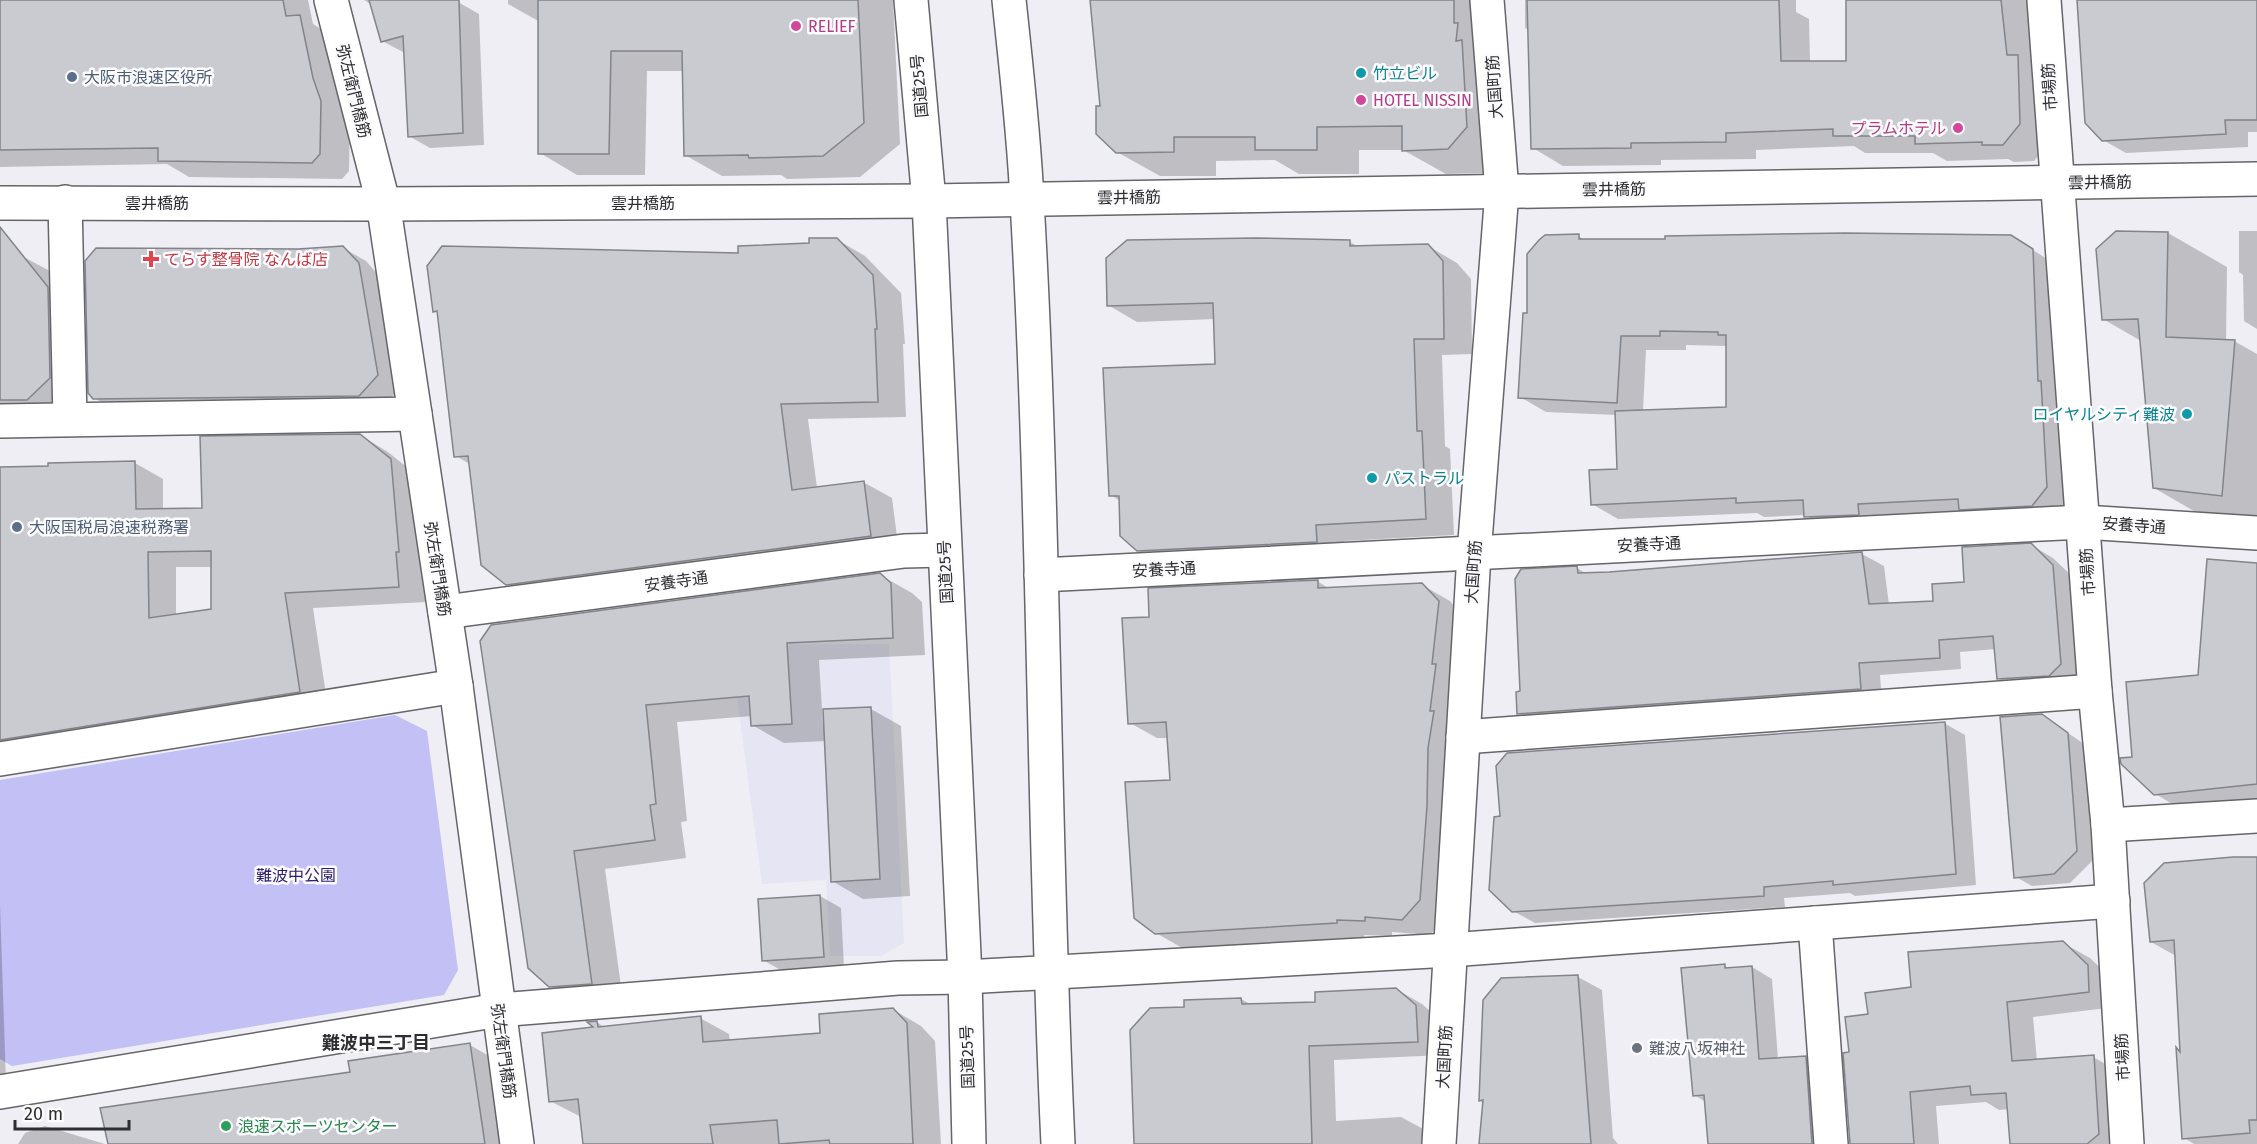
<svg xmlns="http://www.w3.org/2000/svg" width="2257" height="1144" font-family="'Fira Sans','Noto Sans JP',sans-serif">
<rect width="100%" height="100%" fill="#eeeef4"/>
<!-- built -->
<polygon fill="#e5e5f3" points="889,644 904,943 881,956 830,956 826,880 762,884 730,645"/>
<!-- green -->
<polygon fill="#c2c0f5" points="395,715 427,731 458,970 444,995 12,1066 0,1059 0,780"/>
<!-- shadow -->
<g fill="#0003" fill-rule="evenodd">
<polygon points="0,0 308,0 313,24 329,34 350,118 349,171 342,179 189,177 167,164 0,167"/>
<polygon points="442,0 458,2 479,14 484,145 430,148 409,136 405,53 382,41 372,5 364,0"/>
<polygon points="508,0 893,0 900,144 860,177 787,179 781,175 722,176 685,155 684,71 647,71 645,175 577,175 540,153 540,22 508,4"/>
<polygon points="1091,0 1496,0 1491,173 1446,174 1403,150 1359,150 1359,174 1299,174 1275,160 1216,161 1216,176 1160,176 1117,152 1101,108"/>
<polygon points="1525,0 1796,0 1796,12 1809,19 1810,62 1847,62 1848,0 2030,0 2050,142 2034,161 2014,162 2008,159 1947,161 1933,153 1865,153 1854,146 1756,150 1756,159 1661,160 1661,165 1563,166 1533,148 1529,30 1525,28"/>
<polygon points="2078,0 2257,0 2257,132 2248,132 2248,147 2126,153 2103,140"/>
<polygon points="2239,231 2257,231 2257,329 2244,321 2243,275 2239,272"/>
<polygon points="2168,233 2227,267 2226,341 2234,341 2257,354 2257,527 2213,522 2154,488 2141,341 2103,319"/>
<path d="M1578 236 1587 241 2011 236 2058 266 2073 502 2058 520 1831 532 1805 515 1764 517 1757 513 1618 519 1592 504 1619 471 1617 415 1546 412 1520 397 1528 315ZM1686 345 1727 346 1728 408 1643 411 1646 350H1686Z"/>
<polygon points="836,239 865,256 901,293 905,344 903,344 906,417 808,419 817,488 863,482 892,498 899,552 536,600 507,584 471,465 456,456 439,313 434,311"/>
<polygon points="1350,242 1359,247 1428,246 1457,263 1471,279 1472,354 1442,355 1445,446 1450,449 1454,535 1344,541 1345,558 1167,567 1138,550 1120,501 1111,495 1217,365 1215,319 1137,322 1108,305"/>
<polygon points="343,248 366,261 381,278 400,388 382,408 117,411 94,398 298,250"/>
<polygon points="0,255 20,255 48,270 75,304 55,415 0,414"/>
<path d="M360 435 388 452 419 477 426 602 313 608 328 708 0 744V467L135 463 163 479V510L204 509ZM176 567H213L212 610 176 615Z"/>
<polygon points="2031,545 2053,558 2074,578 2082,676 2020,691 1998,678 1996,649 1960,652 1961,669 1880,675 1882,701 1540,726 1518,713 1522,693 1577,568 1587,574 1862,554 1884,566 1889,605 1934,603"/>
<polygon points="2257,565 2257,802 2179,808 2154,793 2134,758 2199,677"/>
<polygon points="880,575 912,593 922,602 925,655 819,660 823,727 871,709 901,726 910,896 863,899 832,881 826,741 784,743 752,725 752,716 677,722 687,821 681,822 686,858 605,869 623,1001 582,1005 550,986 481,641"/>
<polygon points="1317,581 1330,589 1422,585 1450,601 1465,618 1447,916 1430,935 1392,932 1392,936 1364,935 1364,938 1184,949 1156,933 1171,781 1169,738 1157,738 1130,723 1151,619"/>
<polygon points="2042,715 2084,744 2093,860 2070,883 2032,886 2016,877"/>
<polygon points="1944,723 1965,735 1976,885 1855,896 1850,893 1784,898 1785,907 1535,923 1513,911"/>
<polygon points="2257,858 2257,1144 2194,1144 2184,1138 2177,1050 2182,1053 2176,956 2151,942"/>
<polygon points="820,896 841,908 844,968 784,972 763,960"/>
<polygon points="0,904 6,1082 0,1082"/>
<polygon points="2063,943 2090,958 2114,981 2115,1007 2033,1017 2037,1061 2093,1057 2120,1072 2125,1144 2012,1144 2009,1109 1999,1110 1986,1102 1936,1106 1939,1144 1854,1144 1851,1054 1869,1016 1912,989"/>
<polygon points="1725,966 1730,969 1752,967 1772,979 1778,1059 1805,1057 1825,1069 1824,1144 1710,1144 1706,1102 1694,1095"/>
<polygon points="1578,977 1602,990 1613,1138 1618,1144 1480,1144 1485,1095"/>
<polygon points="1396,989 1422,1004 1441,1021 1443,1055 1334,1060 1336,1121 1401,1117 1427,1131 1427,1144 1135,1144 1131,1030 1186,1008 1241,999 1252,1005 1317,1003"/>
<polygon points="892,1009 921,1026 935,1041 941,1144 585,1144 581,1117 550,1101 597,1029 597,1022 605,1028 700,1018 729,1034 730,1042 822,1035"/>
<polygon points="470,1045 508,1067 518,1144 110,1144 352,1073"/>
<polygon points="45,1126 105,1144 18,1144 25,1133"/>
</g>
<!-- building -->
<g fill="#cacad1" stroke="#83848a" stroke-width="1.5" fill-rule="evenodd">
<polygon points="0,0 283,0 286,16 300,15 313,78 321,101 320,154 312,163 158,161 158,148 0,150"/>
<polygon points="369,0 459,0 463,133 408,137 403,36 381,42"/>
<polygon points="538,0 858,0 864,123 823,156 749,158 748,155 684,156 682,51 611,51 609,154 538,154"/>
<polygon points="1090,0 1454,0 1454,23 1458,23 1456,41 1462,40 1467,127 1448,149 1402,151 1402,126 1317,127 1317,150 1255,150 1255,137 1174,137 1174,152 1116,153 1096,134 1096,106 1100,106"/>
<polygon points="1527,0 1779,0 1781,61 1846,61 1846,0 2001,0 2007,55 2018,55 2020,124 2003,145 1982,145 1982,142 1915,144 1915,136 1833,136 1833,129 1726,133 1726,142 1631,143 1631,148 1531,149"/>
<polygon points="2077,0 2257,0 2257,120 2225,120 2226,134 2102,141 2085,123"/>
<polygon points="0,227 48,287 50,378 27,400 0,400"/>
<polygon points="2116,231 2168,232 2166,337 2235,340 2222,496 2153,488 2138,319 2102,320 2096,249"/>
<polygon points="1845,233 2011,235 2033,249 2038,381 2041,381 2047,487 2032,506 1959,510 1958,499 1858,504 1859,515 1804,517 1803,500 1736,503 1736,498 1591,505 1589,470 1617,469 1615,411 1726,407 1726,335 1718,335 1718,332 1660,331 1660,336 1621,336 1617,403 1518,398 1523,313 1527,313 1527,254 1539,240 1545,235 1579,234 1579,239 1665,239 1665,236"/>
<polygon points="809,238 837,238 873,275 877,329 875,329 878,402 781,404 792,490 864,481 871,536 506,585 481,565 468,456 454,457 437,311 433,312 427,266 442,246 738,253 738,246 809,243"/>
<polygon points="1255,238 1350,240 1350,246 1428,244 1443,261 1444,339 1414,339 1417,431 1422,431 1426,519 1316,525 1317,542 1137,551 1120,536 1119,496 1109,496 1103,368 1215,364 1213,303 1107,306 1106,258 1127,240"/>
<polygon points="343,246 359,263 378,375 359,396 93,399 88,393 85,261 96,248 298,249"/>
<path d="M360 434 391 459 399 552H396L399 587 285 593 300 692 0 740V467L48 466V463L135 461 136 509 202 508 200 436ZM211 551V609L149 618 148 552Z"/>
<polygon points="2031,543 2053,565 2061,664 2049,676 1997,679 1993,636 1939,640 1940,658 1859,663 1861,689 1517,714 1516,692 1520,691 1515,579 1521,569 1577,566 1578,573 1609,572 1862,552 1869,604 1933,601 1932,584 1964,582 1962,547"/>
<polygon points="2207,559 2257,563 2257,784 2154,795 2121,764 2120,758 2132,757 2126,682 2198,675"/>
<polygon points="880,573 891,583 893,638 787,643 792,724 751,726 749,696 646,705 656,804 650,805 655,840 574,851 592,984 549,987 528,968 480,641 491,625"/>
<polygon points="1318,580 1318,588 1422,583 1439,601 1432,664 1436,664 1430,711 1434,711 1428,748 1427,806 1420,900 1402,920 1365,917 1365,921 1337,920 1337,923 1155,934 1134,918 1125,782 1170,780 1166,722 1128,724 1122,618 1149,617 1148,588"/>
<polygon points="871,707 880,879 831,882 823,709"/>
<polygon points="2042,714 2068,733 2077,851 2054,874 2014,878 2000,717"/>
<polygon points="1945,722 1956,874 1833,885 1833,881 1764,887 1764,896 1512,912 1489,890 1494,817 1500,816 1496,766 1507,753"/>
<polygon points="2233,857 2257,857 2257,1120 2249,1120 2250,1133 2182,1139 2176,1047 2180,1052 2174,940 2150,942 2144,883 2164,863"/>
<polygon points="820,895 824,957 762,961 758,899"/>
<polygon points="2063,941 2088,965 2089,992 2007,1002 2012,1061 2094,1055 2099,1134 2087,1144 2010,1144 2006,1093 1971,1095 1970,1086 1910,1092 1914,1144 1850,1144 1843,1053 1849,1052 1845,1017 1868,1014 1865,993 1911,987 1908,952"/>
<polygon points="1725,964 1725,968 1752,966 1759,1059 1806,1056 1812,1144 1708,1144 1704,1095 1693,1096 1681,968"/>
<polygon points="1578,975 1591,1144 1479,1144 1483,1100 1479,1101 1483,1000 1501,978"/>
<polygon points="1396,988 1416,1005 1418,1042 1309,1046 1312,1144 1134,1144 1130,1030 1150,1008 1184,1007 1184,1000 1241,998 1242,1004 1315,1002 1315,992"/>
<polygon points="893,1008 907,1023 913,1144 830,1144 829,1140 779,1144 777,1120 710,1125 713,1144 583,1144 578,1099 549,1102 542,1033 593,1027 587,1022 597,1021 598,1027 701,1016 703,1042 820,1033 819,1014"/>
<polygon points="470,1043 485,1144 108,1144 100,1108 350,1072 348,1061"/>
</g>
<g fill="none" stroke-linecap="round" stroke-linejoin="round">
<defs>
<g id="street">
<polyline points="65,202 70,419"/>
<polyline points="0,421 415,414"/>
<polyline points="1041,575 2083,522 2257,533"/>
<polyline points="445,612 904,551 944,550"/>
<polyline points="1463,737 2095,691"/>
<polyline points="0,759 456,686"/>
<polyline points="1815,923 1831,1144"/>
<polyline points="0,1092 499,1010 898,978 965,977"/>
<polyline points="1439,1144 1474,554 1502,191 1487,0"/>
</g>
<g id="secondary">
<polyline points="331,0 383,202 456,686 517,1144"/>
<polyline points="2044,0 2095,691 2108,825 2127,1144"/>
<polyline points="0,203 383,204 929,201 2257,179"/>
<polyline points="2108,825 2257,816"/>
<polyline points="965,977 1450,950 2113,901"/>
</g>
<g id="highway">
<polyline points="911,0 929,201 965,977 969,1144"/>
<path d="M1009 0C1016 67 1024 134 1027 201 1045 515 1043 830 1058 1144"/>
</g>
</defs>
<!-- street casing -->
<use href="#street" stroke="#65656a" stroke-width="36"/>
<!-- secondary casing -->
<use href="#secondary" stroke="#65656a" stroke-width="36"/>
<!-- highway casing -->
<use href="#highway" stroke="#65656a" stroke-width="36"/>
<!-- street -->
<use href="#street" stroke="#fff" stroke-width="33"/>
<!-- secondary -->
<use href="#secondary" stroke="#fff" stroke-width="33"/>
<!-- highway -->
<use href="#highway" stroke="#fff" stroke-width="33"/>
</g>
<!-- markers -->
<g fill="#d1479c" stroke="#fcfcfe" stroke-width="2">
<circle cx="796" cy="26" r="6"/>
<circle cx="1361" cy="100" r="6"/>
<circle cx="1958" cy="128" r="6"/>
</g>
<g fill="#0f9aa8" stroke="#fcfcfe" stroke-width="2">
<circle cx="1361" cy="73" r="6"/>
<circle cx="2187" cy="414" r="6"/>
<circle cx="1372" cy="478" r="6"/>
</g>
<g fill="#5c6f8a" stroke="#fcfcfe" stroke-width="2">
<circle cx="72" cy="77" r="6"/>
<circle cx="17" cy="527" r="6"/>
</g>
<path fill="#e0444e" stroke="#fcfcfe" stroke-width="2" d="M148 250h6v6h6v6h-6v6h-6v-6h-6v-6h6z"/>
<circle fill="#6b7280" stroke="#fcfcfe" stroke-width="2" cx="1637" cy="1048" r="6"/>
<circle fill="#2e9e5b" stroke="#fcfcfe" stroke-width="2" cx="226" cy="1126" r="6"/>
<g text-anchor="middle" stroke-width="5" stroke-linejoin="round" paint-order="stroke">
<!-- hotel labels -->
<g font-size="16" fill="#b23c85" stroke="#fcfcfe" text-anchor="start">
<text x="808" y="32">RELIEF</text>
<text x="1373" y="106">HOTEL NISSIN</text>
<text x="1946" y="134" text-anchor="end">プラムホテル</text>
</g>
<!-- culture labels -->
<g font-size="16" fill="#0d838f" stroke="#fcfcfe" text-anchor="start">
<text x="1373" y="79">竹立ビル</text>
<text x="2175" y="420" text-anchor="end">ロイヤルシティ難波</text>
<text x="1384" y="484">パストラル</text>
</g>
<!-- service labels -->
<g font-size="16" fill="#4e5e75" stroke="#fcfcfe" text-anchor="start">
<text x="84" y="83">大阪市浪速区役所</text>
<text x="29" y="533">大阪国税局浪速税務署</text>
</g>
<!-- street labels -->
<g font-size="16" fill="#2e2e30" stroke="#fcfcfe">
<text transform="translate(919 86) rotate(-95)" y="6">国道25号</text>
<text transform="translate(1494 87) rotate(-94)" y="6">大国町筋</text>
<text transform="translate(2049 87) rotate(-94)" y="6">市場筋</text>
<text transform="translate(354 91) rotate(76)" y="6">弥左衛門橋筋</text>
<text transform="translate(2100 182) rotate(-1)" y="6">雲井橋筋</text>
<text transform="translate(1614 189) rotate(-1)" y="6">雲井橋筋</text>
<text transform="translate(1129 197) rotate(-1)" y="6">雲井橋筋</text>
<text x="157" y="209">雲井橋筋</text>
<text x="643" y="209">雲井橋筋</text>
<text transform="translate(2134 525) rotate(4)" y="6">安養寺通</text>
<text transform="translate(1649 544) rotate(-3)" y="6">安養寺通</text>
<text transform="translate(438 569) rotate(81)" y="6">弥左衛門橋筋</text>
<text transform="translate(1164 569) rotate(-3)" y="6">安養寺通</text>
<text transform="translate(945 572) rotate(-93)" y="6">国道25号</text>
<text transform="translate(1473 572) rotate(-86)" y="6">大国町筋</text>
<text transform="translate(2087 572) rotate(-94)" y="6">市場筋</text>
<text transform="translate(676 581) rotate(-8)" y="6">安養寺通</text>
<text transform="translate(504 1051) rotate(82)" y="6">弥左衛門橋筋</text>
<text transform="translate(967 1057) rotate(-92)" y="6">国道25号</text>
<text transform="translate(1444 1057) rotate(-87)" y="6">大国町筋</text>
<text transform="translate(2122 1057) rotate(-93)" y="6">市場筋</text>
</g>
<!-- health labels -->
<g font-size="16" fill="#be3a42" stroke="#fcfcfe" text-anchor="start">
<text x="164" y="265">てらす整骨院 なんば店</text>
</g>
<!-- park labels -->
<g font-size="16" fill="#30206c" stroke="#fcfcfe">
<text x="296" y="881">難波中公園</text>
</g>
<!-- worship labels -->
<g font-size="16" fill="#5b616d" stroke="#fcfcfe" text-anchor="start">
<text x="1649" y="1054">難波八坂神社</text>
</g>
<!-- leisure labels -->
<g font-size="16" fill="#27864d" stroke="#fcfcfe" text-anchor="start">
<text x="238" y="1132">浪速スポーツセンター</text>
</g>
<!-- neighbourhood labels -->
<g font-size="18" font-weight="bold" fill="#2e2e30" stroke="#fcfcfe">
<text x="376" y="1049">難波中三丁目</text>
</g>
</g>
<!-- scale -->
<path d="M15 1120v9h114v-9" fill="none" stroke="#2e2e30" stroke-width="3"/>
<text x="24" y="1120" font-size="18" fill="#2e2e30" stroke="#fcfcfe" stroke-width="4.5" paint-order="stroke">20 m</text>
</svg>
